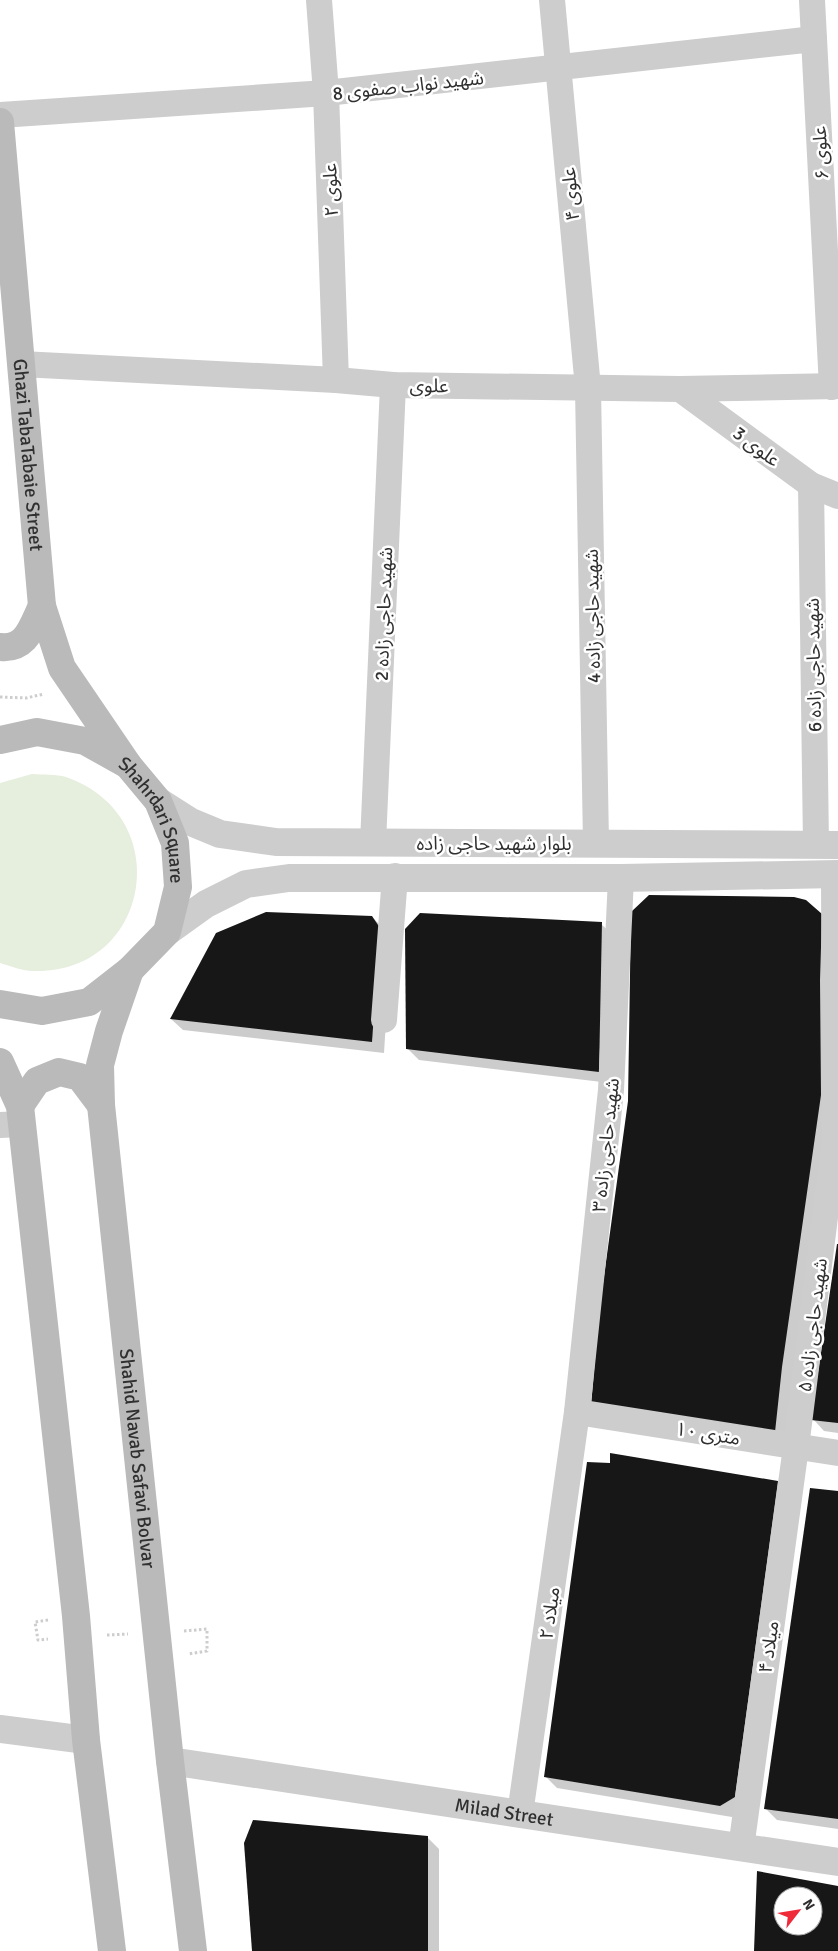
<svg xmlns="http://www.w3.org/2000/svg" width="838" height="1951" font-family="Signika,'Noto Sans Arabic',sans-serif">
<rect width="100%" height="100%" fill="#fff"/>
<!-- green -->
<path fill="#e6eedd" d="M32 774C43 775 56 774 66 777 178 816 151 975 33 971 23 971 10 966 0 963V783Z"/>
<!-- shadow -->
<g fill="#0003">
<polygon points="822,915 832,1108 786,1443 604,1417"/>
<polygon points="372,917 384,929 391,941 384,1053 183,1030 171,1019"/>
<polygon points="601,924 613,935 610,1083 419,1060 407,1048"/>
<polygon points="838,1245 838,1433 824,1431 813,1419"/>
<polygon points="777,1482 789,1493 746,1809 732,1817 557,1788 546,1777"/>
<polygon points="838,1492 838,1829 777,1820 765,1808"/>
<polygon points="427,1837 439,1849 439,1951 254,1951"/>
</g>
<!-- building -->
<g fill="#171717" fill-rule="evenodd">
<polygon points="649,895 794,897 806,900 822,914 820,980 821,1095 782,1367 775,1432 591,1406 599,1313 628,1101 631,912"/>
<polygon points="266,912 372,916 380,928 372,1042 170,1019 216,933"/>
<polygon points="420,913 602,922 599,1072 406,1049 405,929"/>
<polygon points="837,1244 838,1244 838,1423 811,1420"/>
<polygon points="610,1453 778,1481 735,1797 720,1806 544,1777 587,1462 610,1463"/>
<polygon points="810,1488 838,1491 838,1819 764,1809"/>
<polygon points="253,1820 428,1836 428,1951 252,1951 244,1843"/>
<path d="M757 1871 838 1886V1951H754ZM783 1896H813V1926H783Z"/>
</g>
<g fill="none" stroke-linecap="round" stroke-linejoin="round">
<!-- path -->
<g stroke="#cdcdcd" stroke-width="3" stroke-dasharray="2.5 2.5" stroke-linecap="butt">
<polyline points="0,697 26,698 44,694"/>
<polyline points="48,1620 35,1622 38,1640 48,1639"/>
<polyline points="184,1631 207,1629 207,1651 188,1654"/>
<polyline points="107,1635 128,1634"/>
</g>
<!-- minor -->
<g stroke="#cdcdcd" stroke-width="26">
<polyline points="319,0 326,93 336,380"/>
<polyline points="552,0 588,388 596,843"/>
<polyline points="812,0 832,387"/>
<polyline points="0,115 326,93 814,39"/>
<polyline points="21,364 336,380 393,385 680,389 838,386"/>
<polyline points="680,389 811,485 838,496"/>
<polyline points="811,485 816,845"/>
<polyline points="373,843 393,385"/>
<polyline points="384,1020 395,876"/>
<polyline points="0,1125 22,1124"/>
<polyline points="577,1412 838,1453"/>
<polyline points="520,1814 577,1412 611,1090 621,878"/>
<polyline points="741,1848 796,1447 835,1138 834,874"/>
</g>
<!-- tertiary -->
<g stroke="#cdcdcd" stroke-width="28">
<polyline points="158,801 191,822 220,834 276,842 838,845"/>
<polyline points="167,932 206,904 246,884 289,878 621,878 838,874"/>
<polyline points="0,1729 86,1740"/>
<path id="s1" d="M170 1761 838 1862"/>
</g>
<!-- secondary -->
<g stroke="#bababa" stroke-width="28">
<path id="s2" d="M0 122 42 606 62 668 128 765"/>
<path d="M0 647C27 650 32 626 42 606"/>
<path id="s3" d="M0 740 37 732 85 741 128 765 158 801 175 843 178 887 167 932 130 970 89 1002 42 1011 0 1004"/>
<path id="s4" d="M130 970 109 1031 100 1065 101 1105 170 1761 193 1951"/>
<polyline points="0,1062 20,1106 76,1616 86,1740 112,1951"/>
<polyline points="20,1106 37,1081 59,1072 80,1077 101,1105"/>
</g>
</g>
<g text-anchor="middle" stroke-width="5" stroke-linejoin="round" paint-order="stroke">
<!-- street labels -->
<g font-size="19" fill="#303030" stroke="#fff">
<text transform="translate(408 85) rotate(-6)" y="7">شهید نواب صفوی 8</text>
<text transform="translate(820 153) rotate(-93)" y="7">علوی ۶</text>
<text transform="translate(330 190) rotate(-92)" y="7">علوی ۲</text>
<text transform="translate(570 194) rotate(-95)" y="7">علوی ۴</text>
<text transform="translate(429 385) rotate(1)" y="7">علوی</text>
<text transform="translate(757 446) rotate(37)" y="7">علوی 3</text>
<text dy="7" stroke="none"><textPath href="#s2" startOffset="334">Ghazi TabaTabaie Street</textPath></text>
<text transform="translate(383 614) rotate(-88)" y="7">شهید حاجی زاده 2</text>
<text transform="translate(592 616) rotate(-91)" y="7">شهید حاجی زاده 4</text>
<text transform="translate(813 665) rotate(-91)" y="7">شهید حاجی زاده 6</text>
<text dy="7" stroke="none"><textPath href="#s3" startOffset="198">Shahrdari Square</textPath></text>
<text x="494" y="850">بلوار شهید حاجی زاده</text>
<text transform="translate(605 1145) rotate(-84)" y="7">شهید حاجی زاده ۳</text>
<text transform="translate(812 1325) rotate(-83)" y="7">شهید حاجی زاده ۵</text>
<text transform="translate(708 1433) rotate(9)" y="7">۱۰ متری</text>
<text dy="7" stroke="none"><textPath href="#s4" startOffset="495">Shahid Navab Safavi Bolvar</textPath></text>
<text transform="translate(549 1613) rotate(-82)" y="7">میلاد ۲</text>
<text transform="translate(768 1647) rotate(-82)" y="7">میلاد ۴</text>
<text dy="7" stroke="none"><textPath href="#s1" startOffset="338">Milad Street</textPath></text>
</g>
</g>
<!-- north arrow -->
<g transform="translate(798 1911) rotate(59)"><circle r="24" fill="#ffffff" stroke="#acacac"/>
<path d="M0-4L9 19L0 12L-9 19Z" fill="#ef2a39"/>
<text y="-8" font-size="14" font-weight="bold" text-anchor="middle" fill="#303030">N</text>
</g>
</svg>
